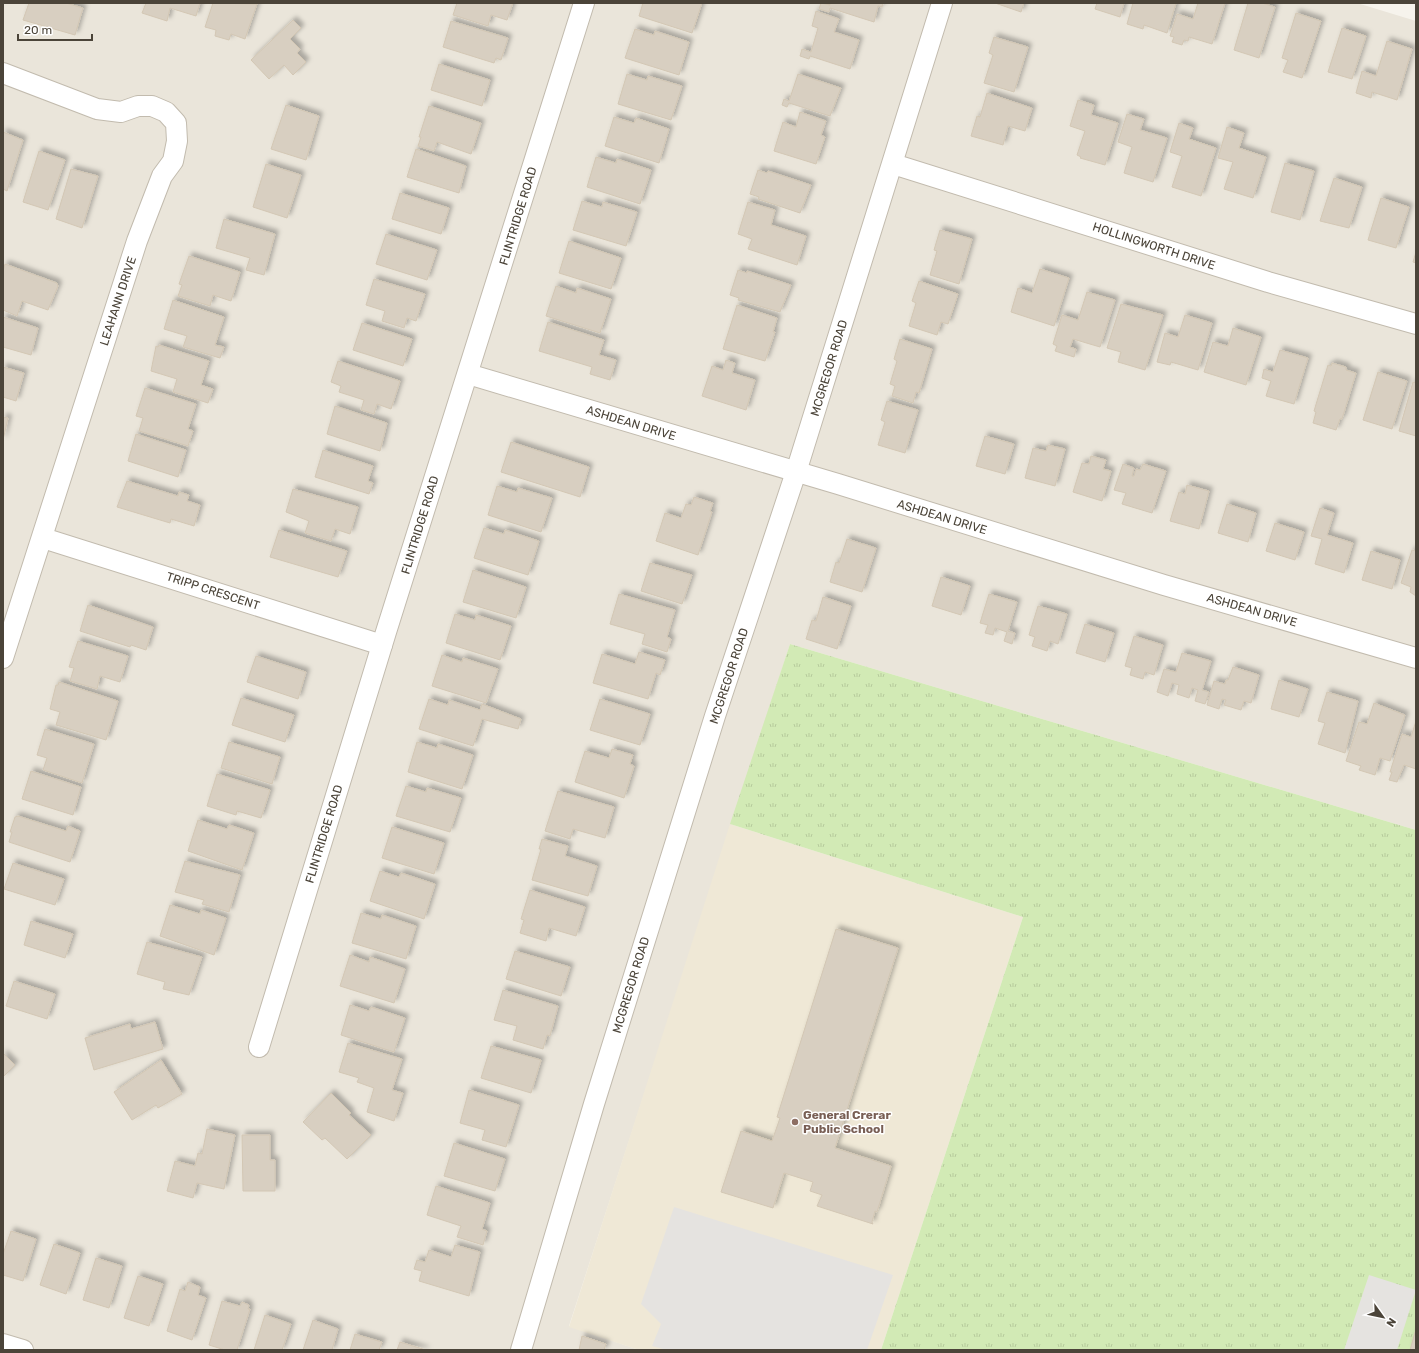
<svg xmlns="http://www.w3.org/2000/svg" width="1419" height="1353" font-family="Rubik,sans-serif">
<defs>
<pattern id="park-tufts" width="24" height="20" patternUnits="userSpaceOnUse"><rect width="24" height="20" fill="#d2eab5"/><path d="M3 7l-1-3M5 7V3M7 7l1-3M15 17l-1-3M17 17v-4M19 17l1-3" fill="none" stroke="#b6ca9c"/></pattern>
<filter id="shadow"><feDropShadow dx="3.5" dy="-3.5" stdDeviation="2" flood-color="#0004"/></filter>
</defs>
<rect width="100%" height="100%" fill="#f6f3ec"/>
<!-- residential -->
<polygon fill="#eae5da" points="3,3 1357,3 1416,21 1416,830 790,644 569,1326 639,1350 3,1350"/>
<!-- education -->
<polygon fill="#efe8d6" points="730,824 1023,917 881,1350 639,1350 569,1327"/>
<!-- park -->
<polygon fill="url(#park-tufts)" points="790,644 1416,830 1416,1350 881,1350 1023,917 730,824"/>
<!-- parking -->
<g fill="#e5e3e0">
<polygon points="674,1207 893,1275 867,1350 667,1350 652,1346 661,1324 641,1304"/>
<polygon points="1369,1275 1416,1290 1397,1350 1344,1350"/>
</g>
<!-- building -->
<g fill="#d8cfc1" stroke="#d3c7b4" filter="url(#shadow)">
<polygon points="29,3 66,3 83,8 75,35 23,20"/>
<polygon points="146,3 200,3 196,16 170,8 167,21 142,13"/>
<polygon points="213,3 257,4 245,39 231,34 229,40 215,36 216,30 205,27"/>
<polygon points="457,3 513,3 507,20 491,15 488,26 453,15"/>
<polygon points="643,3 702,3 692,33 639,16"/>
<polygon points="821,3 830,5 830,3 883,3 882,7 878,6 874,22 830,8 829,12 819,9"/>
<polygon points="995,3 1024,3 1021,12"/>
<polygon points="1097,3 1124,3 1120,17 1095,9"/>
<polygon points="1133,3 1176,3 1167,33 1144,25 1143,29 1127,24"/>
<polygon points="1198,3 1225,3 1212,44 1189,37 1188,41 1184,40 1182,45 1172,42 1174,37 1170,36 1177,14 1193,19"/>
<polygon points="1248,3 1262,3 1275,7 1259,58 1234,50"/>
<polygon points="816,11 839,19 834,32 859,40 850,69 810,56 809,59 800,56 802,49 811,52 818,28 812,26"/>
<polygon points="1296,13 1321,21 1302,78 1283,72 1288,60 1282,58"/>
<polygon points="293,20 301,28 290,39 300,49 297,53 306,62 293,75 284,65 269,79 251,60"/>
<polygon points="451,21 508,38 501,60 496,58 494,63 443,47"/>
<polygon points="1342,28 1366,36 1352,79 1328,72"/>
<polygon points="635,29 654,35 655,31 689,42 679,75 625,58"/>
<polygon points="994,37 1028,47 1014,92 984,83 993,55 989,53"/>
<polygon points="1387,41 1412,49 1397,100 1372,92 1371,98 1356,93 1362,71 1376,76"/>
<polygon points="439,64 490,80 482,106 431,90"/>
<polygon points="627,74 647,80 648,76 682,86 671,120 618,104"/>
<polygon points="798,74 841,88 830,116 789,103 787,107 782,105 784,99 789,101"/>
<polygon points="987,93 1032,108 1025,131 1008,126 1003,145 971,136 977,116 980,117"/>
<polygon points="1078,100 1094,105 1091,115 1118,123 1105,165 1080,158 1081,157 1077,155 1085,131 1070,126"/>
<polygon points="286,105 319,116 306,160 271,149"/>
<polygon points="429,106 481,123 471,154 437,142 434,151 418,146 421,137 419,137"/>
<polygon points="800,112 826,121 821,135 825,137 816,164 774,151 783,122 796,127"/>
<polygon points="1127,114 1144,119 1140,130 1167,138 1153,182 1124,173 1132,147 1118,142"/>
<polygon points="614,117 634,123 636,118 669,129 659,163 605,146"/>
<polygon points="1179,123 1193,128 1189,139 1216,148 1201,196 1172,187 1182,156 1170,152"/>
<polygon points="1227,127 1244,133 1239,148 1266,157 1253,198 1224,189 1233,162 1218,158"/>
<polygon points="3,132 23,140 7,191 3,189"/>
<polygon points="416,149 466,166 459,193 407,177"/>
<polygon points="39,151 65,160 48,210 23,202"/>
<polygon points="596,157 616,163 617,159 651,170 640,204 587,187"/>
<polygon points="1285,163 1314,171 1300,220 1271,212"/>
<polygon points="266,164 301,175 287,218 253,207"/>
<polygon points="71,169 98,176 82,228 56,219"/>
<polygon points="758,170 767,173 768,171 811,185 800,213 758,199 759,197 750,194"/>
<polygon points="1334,178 1362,187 1349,228 1320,221"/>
<polygon points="400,193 449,208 441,234 392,219"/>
<polygon points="1381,198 1409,207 1396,248 1368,240"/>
<polygon points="582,201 602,207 603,202 637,212 626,246 573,230"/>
<polygon points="748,202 775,210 771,225 806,236 797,265 748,249 752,239 738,234"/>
<polygon points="224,219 275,234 264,275 246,270 250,258 216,248"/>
<polygon points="940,230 972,239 959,284 930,275 937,251 934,250"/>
<polygon points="386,234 437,250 427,280 376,264"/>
<polygon points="569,241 621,258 611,289 559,273"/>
<polygon points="1416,252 1416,263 1413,262"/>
<polygon points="189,256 240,272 231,301 213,295 210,306 178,296 182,285 179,284"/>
<polygon points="5,264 57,283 58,286 48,310 22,301 17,316 3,310 3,271"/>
<polygon points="1040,269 1069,278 1054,326 1011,312 1018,288 1032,293"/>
<polygon points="738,270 747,273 747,271 791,285 780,312 738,300 739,298 730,295"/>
<polygon points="374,279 425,294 416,321 407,318 404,328 382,321 385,311 366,305"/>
<polygon points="919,281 958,294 948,324 941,322 937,335 909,326 916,303 912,301"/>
<polygon points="556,286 576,293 577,288 611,299 600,333 546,316"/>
<polygon points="1087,292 1115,300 1100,347 1073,339 1070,347 1076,349 1074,357 1055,351 1057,346 1053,344 1062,315 1078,320"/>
<polygon points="173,300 224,317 215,345 224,347 220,358 183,347 187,336 164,329"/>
<polygon points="1121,304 1163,315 1145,370 1118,362 1121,352 1107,348"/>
<polygon points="737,305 777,318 773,332 775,332 765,361 723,349"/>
<polygon points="1185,315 1212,323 1198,370 1171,362 1170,365 1157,362 1165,333 1178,337"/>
<polygon points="3,317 38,328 31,355 3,347"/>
<polygon points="548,322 604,340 599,355 616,360 610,380 590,374 592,367 539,351"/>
<polygon points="362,323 412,339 403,366 353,350"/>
<polygon points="1233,328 1261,337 1246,385 1204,372 1213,342 1228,346"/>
<polygon points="900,339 932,349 919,393 916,392 913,403 892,396 895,386 890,384 897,361 894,359"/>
<polygon points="159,345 209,361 201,385 213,389 208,403 173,392 177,379 151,371 156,346 158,347"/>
<polygon points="1280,350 1308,358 1294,404 1266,396 1271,381 1262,378 1264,369 1273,372"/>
<polygon points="726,360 735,363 732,373 755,380 746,410 702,396 712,366 723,370"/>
<polygon points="338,361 400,381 391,409 377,404 374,414 361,410 364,400 339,392 341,386 331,382"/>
<polygon points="1332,363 1346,367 1346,370 1356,373 1342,419 1340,419 1336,430 1313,423 1316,412 1314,411 1328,365 1331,366"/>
<polygon points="3,367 24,373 16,401 3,397"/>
<polygon points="1378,372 1407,381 1392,429 1363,420"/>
<polygon points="1413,382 1416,383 1416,436 1399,431"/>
<polygon points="145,388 196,404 188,429 193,431 188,446 139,431 143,418 136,416"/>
<polygon points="887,401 918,410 905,453 878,445 885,422 881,420"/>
<polygon points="335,406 387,423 380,451 327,434"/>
<polygon points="3,417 8,418 3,440"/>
<polygon points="136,434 186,450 178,477 128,461"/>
<polygon points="985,436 1014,444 1005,474 976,466"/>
<polygon points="511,442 589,467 580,497 501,472"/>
<polygon points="1048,445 1065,449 1055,486 1025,478 1033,448 1046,451"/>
<polygon points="323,450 373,466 368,481 373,483 369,494 315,477"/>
<polygon points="1091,456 1106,460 1103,469 1111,471 1102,501 1073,492 1082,463 1089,464"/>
<polygon points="1123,464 1134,468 1132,476 1134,476 1136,469 1140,470 1143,464 1166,471 1152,513 1122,504 1126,493 1114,490"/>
<polygon points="127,481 178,496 179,492 189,495 187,501 200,505 194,526 171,519 170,523 117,507"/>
<polygon points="1187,485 1209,491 1199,529 1170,521 1179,492 1185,494"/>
<polygon points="497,486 517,492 518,488 552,498 541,532 488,515"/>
<polygon points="293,489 358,507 350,534 335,529 331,541 305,533 309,521 286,512"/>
<polygon points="694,497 713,503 710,511 712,512 698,555 656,541 665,513 681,518 686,504 691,505"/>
<polygon points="1227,504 1256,513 1248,542 1218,533"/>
<polygon points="1320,508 1334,513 1327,535 1353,543 1344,573 1315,564 1322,539 1311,536"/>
<polygon points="1275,523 1304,532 1295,560 1266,551"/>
<polygon points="484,528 504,534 505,530 539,541 528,575 474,558"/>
<polygon points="279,530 347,551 338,577 270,557"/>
<polygon points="847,539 876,548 862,592 830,582 836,562 839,563"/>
<polygon points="1412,550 1416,551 1416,596 1410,592 1411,587 1401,583"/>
<polygon points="1371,551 1400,560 1392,589 1362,580"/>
<polygon points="650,563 692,575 682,604 641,591"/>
<polygon points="473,570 526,587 516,618 463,602"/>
<polygon points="941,577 970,586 961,615 932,606"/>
<polygon points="619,594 675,610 667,637 671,639 667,652 642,644 645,634 610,624"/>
<polygon points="989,594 1017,602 1008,631 1015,633 1012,644 1004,641 1007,632 995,628 993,635 985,633 988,625 980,623"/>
<polygon points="823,597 851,606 837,649 806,639 812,620 816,621"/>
<polygon points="88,605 153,627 146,650 131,645 130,647 80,631"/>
<polygon points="1038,606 1067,614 1058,644 1050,641 1047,651 1032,646 1035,637 1029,635"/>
<polygon points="455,614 475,620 476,615 511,626 500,660 446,643"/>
<polygon points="1085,624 1114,633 1105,662 1076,653"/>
<polygon points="1134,636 1163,645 1154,675 1145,672 1143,679 1130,675 1132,668 1125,666"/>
<polygon points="78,641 128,656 120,682 100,676 97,689 70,681 74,668 69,667"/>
<polygon points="639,652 665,660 660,675 656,673 648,699 593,683 602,654 635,664"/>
<polygon points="1182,653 1211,661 1202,690 1209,692 1205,704 1195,701 1198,690 1192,688 1189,698 1177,694 1179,685 1172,683 1168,696 1157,692 1164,669 1176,672"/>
<polygon points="442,655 462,662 463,658 498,669 486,703 432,686"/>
<polygon points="256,656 306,672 298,699 247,682"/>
<polygon points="1233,667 1259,675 1251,703 1244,701 1241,710 1224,705 1226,700 1222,699 1219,709 1207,705 1214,681 1225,684 1226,680 1228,680"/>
<polygon points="1279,680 1308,689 1299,717 1271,709"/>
<polygon points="59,682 118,701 106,740 56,725 60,712 50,709 56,685 58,685"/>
<polygon points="1327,692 1358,701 1345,753 1318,744 1325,723 1318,721"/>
<polygon points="241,698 294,715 285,742 232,725"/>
<polygon points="429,699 448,705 449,700 480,710 482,704 521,719 518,729 482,719 473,746 419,729"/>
<polygon points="600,699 650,714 640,745 590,730"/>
<polygon points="1374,703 1405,715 1390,761 1380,758 1375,775 1359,770 1361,766 1346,761 1359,722 1367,724"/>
<polygon points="1416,721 1416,769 1404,765 1397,782 1389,780 1392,772 1390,772 1402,734 1411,737"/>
<polygon points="45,729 94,744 82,783 43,770 47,758 37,755"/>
<polygon points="229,742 280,757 272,784 221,768"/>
<polygon points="417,742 437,748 438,744 473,755 462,789 408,772"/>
<polygon points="612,749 633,755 630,764 634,766 624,798 575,782 585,751 609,758"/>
<polygon points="31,771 81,787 73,815 22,799"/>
<polygon points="217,774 270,790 261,818 237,811 236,815 207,806"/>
<polygon points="406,786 426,792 427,788 461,798 450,832 396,816"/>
<polygon points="558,791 614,807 605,838 573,829 570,839 545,831"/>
<polygon points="18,816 66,831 68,826 80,831 70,862 9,842 12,832 10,832 15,817"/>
<polygon points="198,820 227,829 229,825 254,833 242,870 188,851"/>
<polygon points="392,827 444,843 434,874 382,858"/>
<polygon points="542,839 568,846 565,856 597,866 588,896 532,880 541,849 539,849"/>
<polygon points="185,861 240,875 229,912 202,904 204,900 175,892"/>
<polygon points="13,863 64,879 55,905 4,889"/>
<polygon points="380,871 399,877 401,873 435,884 424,919 370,901"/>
<polygon points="530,890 585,907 576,936 549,928 546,941 520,933 524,920 521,919"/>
<polygon points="170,905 200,914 201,910 226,918 214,955 160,936"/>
<polygon points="361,913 381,919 382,915 416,926 406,959 352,943"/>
<polygon points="31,921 73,934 65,958 24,945"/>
<polygon points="836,929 898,948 835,1148 891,1166 877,1212 875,1211 872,1222 873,1224 817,1206 822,1195 810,1191 813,1182 784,1173 773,1208 721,1192 741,1131 772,1141 780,1118 777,1117"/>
<polygon points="147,942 202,957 189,995 163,989 165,982 137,974"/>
<polygon points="515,951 570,967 561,996 506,979"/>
<polygon points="350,955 369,962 370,957 405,969 394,1003 340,986"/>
<polygon points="14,981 55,994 47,1019 6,1006"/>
<polygon points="503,990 558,1006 550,1036 547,1035 543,1049 513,1040 517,1026 494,1020"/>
<polygon points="350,1005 369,1011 371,1007 405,1018 394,1052 341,1035"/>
<polygon points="155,1022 163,1049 94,1070 85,1038 130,1024 131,1029"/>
<polygon points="348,1043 402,1059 392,1090 403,1093 394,1121 367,1112 374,1088 357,1082 359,1078 339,1072"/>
<polygon points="491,1046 541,1060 531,1093 481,1078"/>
<polygon points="3,1053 15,1065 3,1077"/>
<polygon points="161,1060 182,1094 158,1108 156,1105 132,1120 114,1092"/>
<polygon points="469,1090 519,1105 506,1147 482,1140 485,1130 460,1123"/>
<polygon points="331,1093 351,1113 349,1115 371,1135 347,1159 325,1138 322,1140 303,1122"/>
<polygon points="207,1129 235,1135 224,1189 197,1183 193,1198 167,1191 175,1161 195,1166 198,1153 202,1154"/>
<polygon points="242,1135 270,1135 270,1160 275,1160 275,1191 243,1191"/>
<polygon points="454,1143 505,1159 495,1191 444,1176"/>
<polygon points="436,1186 490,1203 482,1229 487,1231 483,1245 457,1237 461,1226 427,1215"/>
<polygon points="11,1231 36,1239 23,1281 3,1275 3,1254"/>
<polygon points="54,1244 80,1253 66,1294 40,1285"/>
<polygon points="455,1245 480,1252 469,1296 419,1281 422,1271 414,1269 417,1260 425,1262 429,1250 451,1257"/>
<polygon points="96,1258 122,1266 109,1308 83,1300"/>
<polygon points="138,1276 163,1284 149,1326 124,1318"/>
<polygon points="188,1282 200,1287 198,1295 206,1298 192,1340 167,1331 180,1289 185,1291"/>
<polygon points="222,1301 240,1306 242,1302 249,1305 248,1309 250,1309 237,1350 225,1350 209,1345"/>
<polygon points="265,1315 291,1324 282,1350 254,1350"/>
<polygon points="313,1320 338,1329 332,1350 303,1350"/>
<polygon points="1416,1329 1416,1350 1410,1350"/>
<polygon points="355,1334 382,1342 379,1350 350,1350"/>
<polygon points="582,1336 606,1344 604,1350 579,1350"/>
<polygon points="400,1342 426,1350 397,1350"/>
</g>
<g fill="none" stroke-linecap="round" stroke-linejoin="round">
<defs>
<g id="street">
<polyline points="3,73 97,109 121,112 138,106 152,106 166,112 176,123 177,141 173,161 162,176 137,241 3,658"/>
<polyline points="893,164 1268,282 1416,324"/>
<polyline points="468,374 838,484 1164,585 1416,658"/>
<polyline points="43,538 382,645"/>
<polyline points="259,1047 386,632 584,3"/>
<polyline points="3,1344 23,1350"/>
<polyline points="521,1350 594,1104 715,716 796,472 942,3"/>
</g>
</defs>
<!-- street casing -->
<use href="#street" stroke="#c2bbae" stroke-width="22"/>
<!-- street -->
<use href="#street" stroke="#fff" stroke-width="20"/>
</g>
<!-- markers -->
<circle fill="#8d6e63" stroke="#fff" stroke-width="1.5" cx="795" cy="1122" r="4"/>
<g text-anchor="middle" stroke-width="3" stroke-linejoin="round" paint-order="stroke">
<!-- street labels -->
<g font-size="12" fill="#4b4439" stroke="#fff">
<text transform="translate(518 216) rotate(-73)" y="4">FLINTRIDGE ROAD</text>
<text transform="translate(1154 246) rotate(18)" y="4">HOLLINGWORTH DRIVE</text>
<text transform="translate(118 301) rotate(-72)" y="4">LEAHANN DRIVE</text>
<text transform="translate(829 368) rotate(-73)" y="4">MCGREGOR ROAD</text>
<text transform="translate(631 423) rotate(17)" y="4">ASHDEAN DRIVE</text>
<text transform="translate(942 517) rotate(17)" y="4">ASHDEAN DRIVE</text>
<text transform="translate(420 525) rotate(-73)" y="4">FLINTRIDGE ROAD</text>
<text transform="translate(213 591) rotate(18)" y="4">TRIPP CRESCENT</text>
<text transform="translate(1252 610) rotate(16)" y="4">ASHDEAN DRIVE</text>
<text transform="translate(729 676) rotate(-72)" y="4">MCGREGOR ROAD</text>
<text transform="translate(324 834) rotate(-73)" y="4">FLINTRIDGE ROAD</text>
<text transform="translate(631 985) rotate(-73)" y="4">MCGREGOR ROAD</text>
</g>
<!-- education labels -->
<g font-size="12" font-weight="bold" fill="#785e54" stroke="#fff" text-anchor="start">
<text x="803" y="1119">General Crerar<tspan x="803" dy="14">Public School</tspan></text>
</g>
</g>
<!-- border -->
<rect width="1419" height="1353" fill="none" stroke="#4b4439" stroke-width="8"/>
<!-- north arrow -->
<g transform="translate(1383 1317) rotate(123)" stroke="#ffffff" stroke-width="3" paint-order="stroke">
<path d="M0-3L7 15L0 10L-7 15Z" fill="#4b4439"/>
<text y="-6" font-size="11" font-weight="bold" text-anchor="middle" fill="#4b4439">N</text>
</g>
<!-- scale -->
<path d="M18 34v6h74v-6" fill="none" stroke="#4b4439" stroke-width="2"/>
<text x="24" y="34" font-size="12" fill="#4b4439" stroke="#ffffff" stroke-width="3" paint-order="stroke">20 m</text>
</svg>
